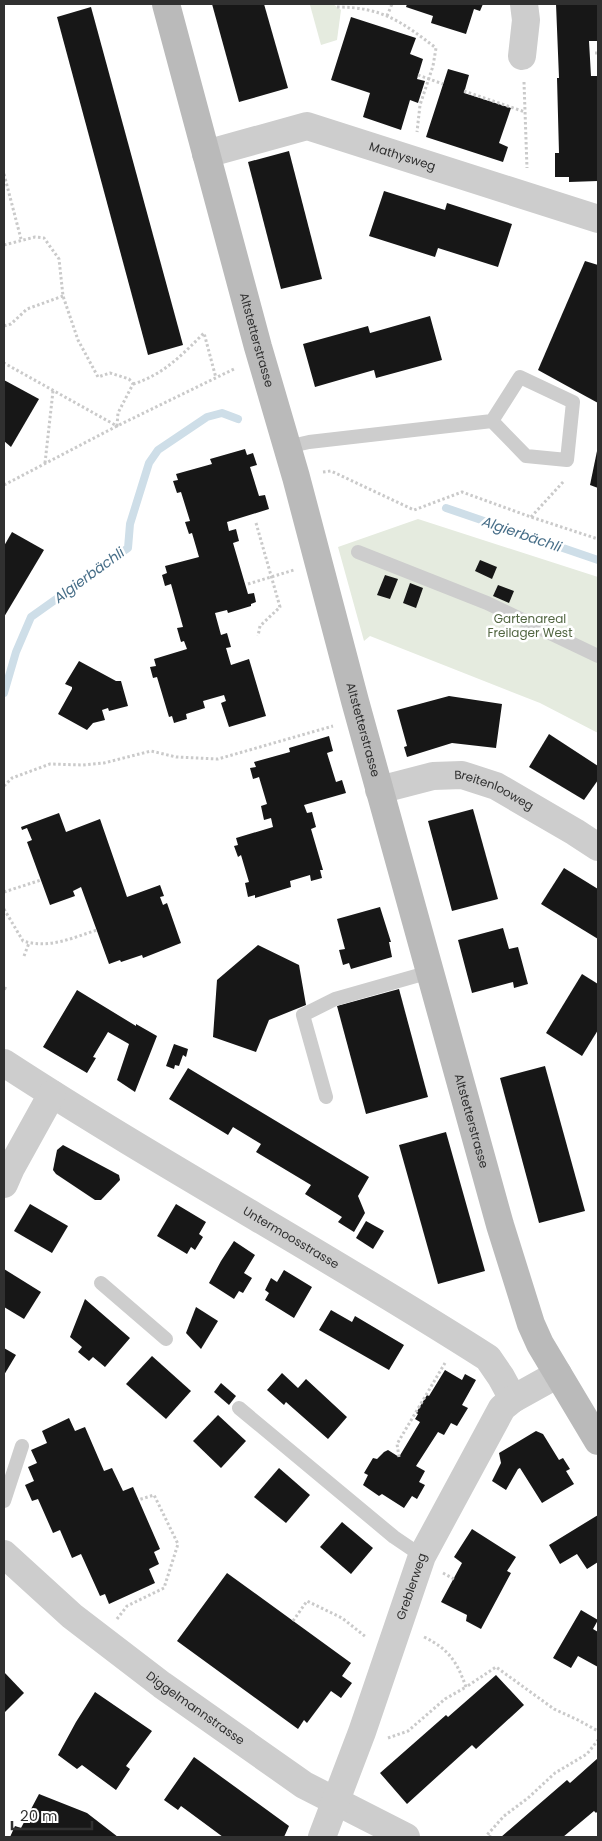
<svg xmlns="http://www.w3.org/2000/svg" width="602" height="1841" font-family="Poppins,sans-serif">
<rect width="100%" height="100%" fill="#fff"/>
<!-- green -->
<g fill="#e5ebdf">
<polygon points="313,4 333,4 341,10 337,40 321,45 310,5"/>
<polygon points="418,519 598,577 598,733 540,703 370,636 364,641 338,547"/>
</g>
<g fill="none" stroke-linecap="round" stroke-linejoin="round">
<!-- stream -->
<g stroke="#cedee8" stroke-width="8">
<polyline points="446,508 598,560"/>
<polyline points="4,693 16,652 31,617 128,548 130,524 149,463 158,450 207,417 222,413 238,419"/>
</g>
</g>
<!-- building -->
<g fill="#171717">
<polygon points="212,4 264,4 288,88 239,102"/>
<polygon points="407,4 483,4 480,11 474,9 466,34 431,23 433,16 406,7"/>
<polygon points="556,4 598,4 598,41 589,41 591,76 598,76 598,181 569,182 569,177 555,177 555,153 559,153 557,78 559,78"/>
<polygon points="91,7 183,345 148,355 57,17"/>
<polygon points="351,17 416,38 410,54 423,59 417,79 425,81 418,103 410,100 401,130 363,117 370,93 331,80"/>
<polygon points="448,69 469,75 464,93 511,108 499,143 508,147 503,162 426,137"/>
<polygon points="289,151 322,279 281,289 248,162"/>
<polygon points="384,191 445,210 447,203 512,224 498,267 438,248 435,257 369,236"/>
<polygon points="585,261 598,265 598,403 538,370"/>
<polygon points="430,316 442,360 376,378 374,370 315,387 303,344 368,326 370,333"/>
<polygon points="4,380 39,399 11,447 4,441"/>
<polygon points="245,449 247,455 253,453 257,465 250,467 259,496 265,495 269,509 227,522 229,531 236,529 239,541 233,543 248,594 254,593 256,602 251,604 251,606 228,613 227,610 215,613 221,635 227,633 231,647 226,648 231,665 249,659 266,716 229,727 221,703 226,701 224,695 203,701 205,708 186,714 187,719 174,723 172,716 169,717 157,677 153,678 150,667 156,666 154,659 187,649 184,641 181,642 177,628 183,627 171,584 165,586 162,575 167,573 165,566 199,557 192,533 189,534 185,522 190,521 181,492 177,493 173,481 178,480 176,474 212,464 210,459"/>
<polygon points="597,451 598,451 598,488 590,485"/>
<polygon points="12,532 44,550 4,617 4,546"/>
<polygon points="480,560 497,567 492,579 475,571"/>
<polygon points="385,575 398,579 390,599 377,595"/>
<polygon points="410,583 423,588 416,608 403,603"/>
<polygon points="498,585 514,591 509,603 493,596"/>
<polygon points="79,661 116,681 121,681 128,706 109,711 108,708 102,710 105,720 93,723 87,730 58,714 72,689 72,687 65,684"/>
<polygon points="449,696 502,704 496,748 452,743 407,757 404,747 407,746 397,710"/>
<polygon points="549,734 598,766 598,780 584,800 529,767"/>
<polygon points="329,736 333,751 327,753 336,782 342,780 346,793 304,805 307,813 312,812 316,827 311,829 323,870 320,870 322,878 311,881 310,875 290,881 291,887 255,898 255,895 248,897 245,883 249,882 241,855 238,857 234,846 238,845 236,838 273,827 271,818 264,820 261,806 267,804 259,777 253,779 250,768 256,767 254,762 290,752 289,748"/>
<polygon points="473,809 498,899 452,911 428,821"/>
<polygon points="59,813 66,832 100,819 127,897 160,885 164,896 160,897 163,905 167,903 181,943 143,958 142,955 121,962 120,960 109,964 81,887 73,891 75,896 50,905 27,842 32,840 27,828 22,830 21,827"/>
<polygon points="564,868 598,889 598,939 541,904"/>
<polygon points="380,907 391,942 389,942 392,957 351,969 349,963 343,965 339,950 345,949 337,919"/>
<polygon points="503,928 509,949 518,947 528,984 514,988 513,982 472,993 458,940"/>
<polygon points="258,945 299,965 306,1005 269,1020 256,1052 213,1037 217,980"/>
<polygon points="582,974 598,984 598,1030 582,1056 546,1033"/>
<polygon points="399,989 428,1097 366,1114 337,1006"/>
<polygon points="77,990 136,1026 136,1024 157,1036 135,1092 117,1080 129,1044 108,1032 93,1057 96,1058 87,1073 43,1047"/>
<polygon points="174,1044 188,1049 186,1057 183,1055 179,1066 175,1065 174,1069 166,1066"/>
<polygon points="545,1066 585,1211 539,1223 500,1078"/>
<polygon points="188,1068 369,1177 358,1196 365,1213 354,1232 338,1222 342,1217 305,1194 311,1185 256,1152 261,1144 233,1127 228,1135 169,1099"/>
<polygon points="446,1132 485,1271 438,1284 399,1145"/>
<polygon points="63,1145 119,1175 120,1180 101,1200 95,1200 56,1174 53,1170 57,1150"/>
<polygon points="30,1204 68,1226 52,1253 14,1231"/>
<polygon points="176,1204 206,1222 199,1234 203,1237 195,1250 191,1247 187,1254 157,1236"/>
<polygon points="366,1221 384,1231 373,1249 356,1238"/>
<polygon points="234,1241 255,1255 244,1273 252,1278 243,1293 239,1291 234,1299 209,1283 221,1261"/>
<polygon points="4,1269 41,1292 24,1319 4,1307"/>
<polygon points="284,1270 312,1287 294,1318 265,1300 269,1293 265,1290 271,1278 277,1282"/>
<polygon points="85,1299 130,1338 105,1367 93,1357 89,1361 78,1352 82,1347 70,1337"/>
<polygon points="196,1307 218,1321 201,1349 186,1333"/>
<polygon points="331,1310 352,1322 355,1316 404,1345 389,1370 319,1330"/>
<polygon points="4,1348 16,1355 4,1375"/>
<polygon points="152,1356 191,1391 166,1419 126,1384"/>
<polygon points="445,1370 462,1380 465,1374 476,1380 462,1405 468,1408 457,1426 451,1423 444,1435 438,1432 416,1466 425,1471 419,1482 425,1485 417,1499 412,1496 404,1508 382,1494 379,1496 363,1485 368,1475 364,1473 373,1458 377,1459 384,1452 388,1450 399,1457 420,1422 415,1419 418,1414 416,1413 427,1395 429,1396"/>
<polygon points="282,1373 298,1388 306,1379 347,1417 328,1439 286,1402 284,1405 267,1390"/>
<polygon points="221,1383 236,1396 229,1405 214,1392"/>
<polygon points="218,1415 246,1441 221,1468 193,1441"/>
<polygon points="69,1418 75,1431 85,1427 104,1471 112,1468 123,1491 133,1487 160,1549 154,1552 159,1564 149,1569 155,1583 109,1604 105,1594 100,1596 81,1554 72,1558 60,1530 53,1533 38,1499 32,1501 25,1485 34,1481 28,1467 37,1463 31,1450 47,1443 42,1431"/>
<polygon points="536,1431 543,1434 559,1460 563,1458 570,1469 566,1471 574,1484 542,1503 520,1468 518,1469 506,1490 492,1481 501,1463 499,1453"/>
<polygon points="279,1468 310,1495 286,1523 254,1497"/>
<polygon points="598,1515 598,1562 587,1569 577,1554 560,1564 549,1545"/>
<polygon points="342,1522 373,1548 351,1574 320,1547"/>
<polygon points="472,1529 516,1557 507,1571 511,1573 481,1629 466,1621 467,1615 441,1602 462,1563 454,1557"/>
<polygon points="227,1573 351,1663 342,1676 352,1683 341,1698 331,1691 307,1723 304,1720 298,1729 177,1641"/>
<polygon points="581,1610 598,1620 593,1629 598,1632 598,1667 578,1656 571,1668 553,1658"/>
<polygon points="4,1672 24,1693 4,1713"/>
<polygon points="496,1675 524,1705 476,1749 472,1745 407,1804 380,1773 446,1715 448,1717"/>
<polygon points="95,1692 152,1731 126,1766 130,1769 116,1790 82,1765 77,1769 58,1755 76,1722"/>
<polygon points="194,1757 289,1826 284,1837 223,1837 181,1806 178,1810 164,1800"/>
<polygon points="598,1758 598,1811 596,1813 594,1811 563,1837 501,1837 567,1780 570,1783"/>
<polygon points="39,1794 87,1813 118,1837 10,1837 15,1826 21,1828"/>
</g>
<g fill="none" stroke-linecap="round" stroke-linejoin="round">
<!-- path -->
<g stroke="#cacaca" stroke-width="3" stroke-dasharray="2.5 2.5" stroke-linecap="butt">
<path d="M337 7C382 7 402 22 436 48L433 66 420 105 417 132"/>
<polyline points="387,16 392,4"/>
<polyline points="595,53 598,53"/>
<polyline points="418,75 443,84"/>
<polyline points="524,82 527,168"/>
<polyline points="464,91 525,112"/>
<polyline points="4,174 21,239"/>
<polyline points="4,245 35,237 44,238 59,259 63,296 78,340 98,377 110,373 129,379 133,384 118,413 117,426 4,363"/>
<polyline points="4,326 11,324 27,309 63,296"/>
<path d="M133 384C163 375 182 355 204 333L216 378"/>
<polyline points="45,463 53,391"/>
<polyline points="323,472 331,471 414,510 462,492 531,517 598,539"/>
<polyline points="4,485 117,426 236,368"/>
<polyline points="531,517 564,481"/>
<polyline points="256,523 280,607 260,626 258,636"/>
<polyline points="248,584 294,570"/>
<polyline points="4,786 12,778 50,764 83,765 104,763 151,751 176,757 218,759 333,726"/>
<polyline points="4,892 41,880"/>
<path d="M4 909 23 941C49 949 72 938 97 930"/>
<polyline points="24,956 29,943"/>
<polyline points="4,988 7,989"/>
<polyline points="399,1457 397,1444 445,1363"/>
<polyline points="443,1573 454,1579"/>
<polyline points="117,1619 127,1606 164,1588 178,1544 154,1495 138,1500"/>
<polyline points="293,1621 307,1601 342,1618 366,1637"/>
<path d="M424 1637C449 1649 457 1662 466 1687L496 1667 554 1709 578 1720 598 1731"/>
<polyline points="388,1738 408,1731 445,1699 466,1687"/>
<polyline points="491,1837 487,1835 504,1816 528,1798 555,1773 587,1754 598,1740"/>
</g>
<!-- lane -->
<g stroke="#cdcdcd" stroke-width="14">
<polyline points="287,447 309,442 492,421 520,377 573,402 567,460 526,456 492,421"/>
<polyline points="358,552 487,603 598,656"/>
<polyline points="326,1097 303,1015 335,999 430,972"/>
<polyline points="101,1283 166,1339"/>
<polyline points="239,1408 394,1537 422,1556"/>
<polyline points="4,1501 22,1446"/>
</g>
<!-- street -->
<g stroke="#cdcdcd" stroke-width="28">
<polyline points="522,56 526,20 524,4"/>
<path id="s1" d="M206 154 307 126 598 219"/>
<path id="s2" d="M379 790 433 776 462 775 496 786 575 832 598 847"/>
<path id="s3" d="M4 1063C162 1166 329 1256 488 1358L501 1377 513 1399"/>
<polyline points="4,1184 11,1168 52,1094"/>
<path id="s4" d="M4 1554 72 1616 162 1685 304 1785 406 1837"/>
<path id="s5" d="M322 1837 362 1732 422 1556 502 1408 513 1399 558 1374"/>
</g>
<!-- secondary -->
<path stroke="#bababa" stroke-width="28" id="s6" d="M166 4 258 347 296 477 355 701 500 1225 531 1324 540 1344 598 1441"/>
</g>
<g text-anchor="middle" stroke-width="5" stroke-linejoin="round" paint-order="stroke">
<!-- street labels -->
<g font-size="12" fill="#303030" stroke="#fff">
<text dy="4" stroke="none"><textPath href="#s1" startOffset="205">Mathysweg</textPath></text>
<text dy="4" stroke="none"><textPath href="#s6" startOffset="348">Altstetterstrasse</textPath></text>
<text dy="4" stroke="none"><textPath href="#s6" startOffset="752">Altstetterstrasse</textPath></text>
<text dy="4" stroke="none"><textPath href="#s2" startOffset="120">Breitenlooweg</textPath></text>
<text dy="4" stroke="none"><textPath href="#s6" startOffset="1158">Altstetterstrasse</textPath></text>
<text dy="4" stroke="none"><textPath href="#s3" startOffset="336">Untermoosstrasse</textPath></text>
<text dy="4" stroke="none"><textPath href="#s5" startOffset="266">Greblerweg</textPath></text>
<text dy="4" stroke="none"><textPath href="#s4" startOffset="246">Diggelmannstrasse</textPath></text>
</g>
<!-- park labels -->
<g font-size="12" fill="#526642" stroke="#fff">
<text x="530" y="623">Gartenareal<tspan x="530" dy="14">Freilager West</tspan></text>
</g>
<!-- water labels -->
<g font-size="14" font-style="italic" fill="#476e88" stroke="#fff">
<text transform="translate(522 534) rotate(19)" y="5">Algierbächli</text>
<text transform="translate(89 575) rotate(-36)" y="5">Algierbächli</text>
</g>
</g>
<!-- border -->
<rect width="602" height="1841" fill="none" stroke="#303030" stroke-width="10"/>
<!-- scale -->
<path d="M12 1821v8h80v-8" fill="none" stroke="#303030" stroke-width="2.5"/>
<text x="20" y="1821" font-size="15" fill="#303030" stroke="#ffffff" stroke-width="4" paint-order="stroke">20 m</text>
</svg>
